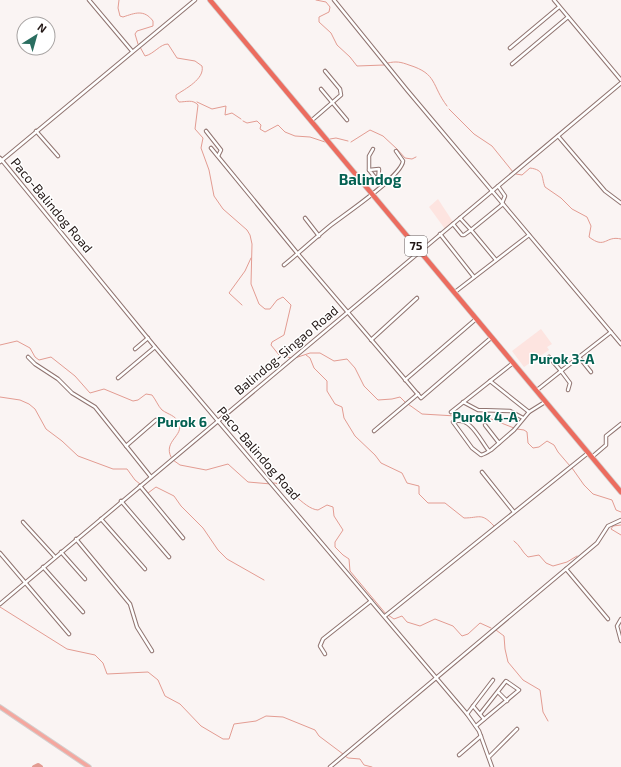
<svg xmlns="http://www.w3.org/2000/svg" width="621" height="767" font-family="'Exo 2',sans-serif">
<rect width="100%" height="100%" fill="#faf4f3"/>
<!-- built -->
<g fill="#fde4e0">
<polygon points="438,199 453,222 445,229 429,207"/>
<polygon points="541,329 552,344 547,347 549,350 524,367 512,351"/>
</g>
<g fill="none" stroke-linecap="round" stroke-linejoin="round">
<!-- stream -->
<g stroke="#e39c92" stroke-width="1">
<path d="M119 0 118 8 120 16 123 17C135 13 144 9 153 21V26L137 31 135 34 138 44"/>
<polyline points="316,0 326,2 330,7 329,12 319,17 319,22 331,33 337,45 350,57 357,66 384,65"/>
<path d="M140 47 145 56C154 54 160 44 168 44L177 58 195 61 202 66C205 79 185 89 176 95V98L179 102C186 102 193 99 198 105L195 129 203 138 201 148 209 170 214 196 223 209 247 230 250 235 252 244 251 284 259 304 265 309H270L277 300 283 297 291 305 284 335 272 342 271 345 279 355 292 358"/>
<path d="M388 63C396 61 401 62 409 65 438 74 431 85 447 106"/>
<polyline points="197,102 212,109 226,106 225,115 232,113 241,119"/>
<polyline points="449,109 474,134 492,146 513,172"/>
<polyline points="243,121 247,123 257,121 261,125 260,129 265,132 278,125 285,132 295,136 310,137 325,142"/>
<polyline points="330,139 336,138 348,141"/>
<polyline points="351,142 370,130 383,136 397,149"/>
<polyline points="397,149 405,158 412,159 416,157"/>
<path d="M516 174 522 175 530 168C545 170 541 177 545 187L561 198 572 209 587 217 591 226 589 237C606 250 605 235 621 239"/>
<polyline points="242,305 229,293 245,271 251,258"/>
<path d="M0 345 17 341 30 348 35 357 39 360 51 357 75 376 90 393 104 389 133 401 138 400 146 394 152 395C156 400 158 406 162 410 169 415 175 415 179 423 184 436 163 441 171 457"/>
<path d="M306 355 310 358 314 368 327 381V391L335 404 342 407 344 418 355 436 375 455 381 463 402 473 407 483 419 486V494L428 503H445L464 518C480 518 481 512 494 526"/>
<polyline points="295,358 310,353 320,353 334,361 347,359 355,368 364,386 378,400 392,399 400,397 406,403"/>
<polyline points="0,397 20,400 29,404 35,409 46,429 62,441 78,456 113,469 127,469 135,480 140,484"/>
<polyline points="408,404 422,414 456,416 472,420 491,419 514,428"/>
<polyline points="517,429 524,430 527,432 528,443 533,448 539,447 547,441 554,445 558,452 570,466"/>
<polyline points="173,460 180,465 206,470 228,464 248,482 271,484"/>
<polyline points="572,468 584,485 593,494 612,500 616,510 621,512"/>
<path d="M273 483C287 482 303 509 318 510L327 505 333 507 334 516 343 530 335 542V547L343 555 349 559 350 571 386 614"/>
<polyline points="142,486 148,493 156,487 174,496 181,506 203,528 218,550 227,559 264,580"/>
<polyline points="621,525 613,526 611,529 621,535"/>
<path d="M514 541C520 545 522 552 528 557L539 555 546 563 553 566 567 562 577 556"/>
<polyline points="0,607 67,649 95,655 103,663 107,674 148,672 158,680 165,696 180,704 201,726 223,739 229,739 234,724 256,721 266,716 283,717 315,730 319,736 343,754"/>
<polyline points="388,615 394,619 402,616 407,622 420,626 435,619 453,626 462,636 468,634 480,623 491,628"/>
<polyline points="496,630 504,636 505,649 508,662 523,680 540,690 543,712 548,721"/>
<polyline points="345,756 348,758 360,759 364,765 372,767"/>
</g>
<!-- river -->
<polyline stroke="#e39c92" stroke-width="4" points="34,767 38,765 41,767"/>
<defs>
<g id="minor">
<polyline points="89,0 132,51"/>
<polyline points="334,0 407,90 621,344"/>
<polyline points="554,0 621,80"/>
<polyline points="510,48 559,7"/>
<polyline points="512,64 568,17"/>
<polyline points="321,89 347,120"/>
<polyline points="311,121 341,95 340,89 325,71"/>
<polyline points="36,131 58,156"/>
<polyline points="206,131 221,150 218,156"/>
<polyline points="558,136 605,191 621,203"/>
<polyline points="211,148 298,254 421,398 492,337"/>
<polyline points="0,158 155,347 467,714 479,731 492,767"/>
<polyline points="0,162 195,0"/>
<polyline points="369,170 369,156 373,149"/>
<polyline points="378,181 379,169 369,170 382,186"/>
<polyline points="498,186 505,196 502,203"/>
<polyline points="305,218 319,236"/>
<polyline points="453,224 462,235 464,235 471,230 460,218"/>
<polyline points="440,234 474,277"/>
<polyline points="496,260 471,230 503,204"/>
<path d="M284 265C300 252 315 238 331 225 344 215 402 176 403 161L396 151"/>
<polyline points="455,292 529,235"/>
<polyline points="371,340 417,298"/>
<polyline points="135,349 148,338"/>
<polyline points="28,357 35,364 58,379 72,393 95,407 151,477"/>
<polyline points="549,357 561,371 611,332"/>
<polyline points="579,357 591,372"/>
<polyline points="118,378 155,347"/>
<polyline points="405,380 476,319"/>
<polyline points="490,381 529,412"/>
<polyline points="537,390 561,371 570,383 568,390"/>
<polyline points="463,402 478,410 510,411 523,418"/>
<polyline points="451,412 513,363"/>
<polyline points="485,425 499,443"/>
<polyline points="374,431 418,394"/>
<polyline points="126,446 156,420"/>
<path d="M489 451C480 440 470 415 453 422L472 448 481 455C485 454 488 452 491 450L514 430 529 412 545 402"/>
<polyline points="592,457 606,445 606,436 621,424"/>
<polyline points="482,472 514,512"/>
<polyline points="140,486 183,538"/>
<polyline points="121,501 169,557"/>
<polyline points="101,519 145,569"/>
<polyline points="23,522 55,557"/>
<polyline points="76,539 130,604 137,627 152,651"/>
<polyline points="61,552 85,579"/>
<polyline points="0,553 69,634"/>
<polyline points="43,567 83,612"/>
<polyline points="566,569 608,619"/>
<polyline points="0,604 621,83"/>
<polyline points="385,616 588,453"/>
<polyline points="621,619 617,626 621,641"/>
<polyline points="325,654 320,646 323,639 371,601"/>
<polyline points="498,692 507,701"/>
<polyline points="473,706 484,719"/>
<polyline points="467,714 493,680"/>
<polyline points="476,726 519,690 506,681 480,714"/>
<polyline points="459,755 481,736"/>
<polyline points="489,757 517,729"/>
<polyline points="330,767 597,543 608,526 621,520"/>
</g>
<polyline id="major" points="0,707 89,767"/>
<polyline id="highway" points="210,0 621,492"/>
</defs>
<!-- minor casing -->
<use href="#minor" stroke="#907470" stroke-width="4.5"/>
<!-- major casing -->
<use href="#major" stroke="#d3d1d0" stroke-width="5.5"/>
<!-- highway casing -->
<use href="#highway" stroke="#d3d1d0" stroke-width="6"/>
<!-- minor -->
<use href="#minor" stroke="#fff" stroke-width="2.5"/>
<!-- major -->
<use href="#major" stroke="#f4a79f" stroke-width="3.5"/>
<!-- highway -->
<use href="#highway" stroke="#ec6c5f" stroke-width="4.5"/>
</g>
<g text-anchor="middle" stroke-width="3" stroke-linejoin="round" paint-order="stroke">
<!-- shield labels -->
<rect fill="#fff" stroke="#655d5c" stroke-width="1" x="405" y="236" width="22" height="20" rx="3"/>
<g font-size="12" font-weight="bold" fill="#231816">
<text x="416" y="250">75</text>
</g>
<!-- street labels -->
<g font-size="13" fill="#231816" stroke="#fff">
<text transform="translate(52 205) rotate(50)" y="5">Paco-Balindog Road</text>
<text transform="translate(286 350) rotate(-40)" y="5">Balindog-Singao Road</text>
<text transform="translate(259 453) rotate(49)" y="5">Paco-Balindog Road</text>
</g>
<!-- neighbourhood labels -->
<g font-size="14" font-weight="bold" fill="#046152" stroke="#fff">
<text x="562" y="364">Purok 3-A</text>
<text x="485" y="422">Purok 4-A</text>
<text x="182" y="427">Purok 6</text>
</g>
<!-- quarter labels -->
<g font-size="15" font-weight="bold" fill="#046152" stroke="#fff">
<text x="370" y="185">Balindog</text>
</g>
</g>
<!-- north arrow -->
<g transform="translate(36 36) rotate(37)"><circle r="19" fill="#ffffff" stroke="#a7a3a2"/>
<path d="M0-3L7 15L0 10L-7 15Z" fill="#2a6e60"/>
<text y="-6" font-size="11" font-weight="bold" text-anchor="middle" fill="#231816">N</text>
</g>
</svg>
